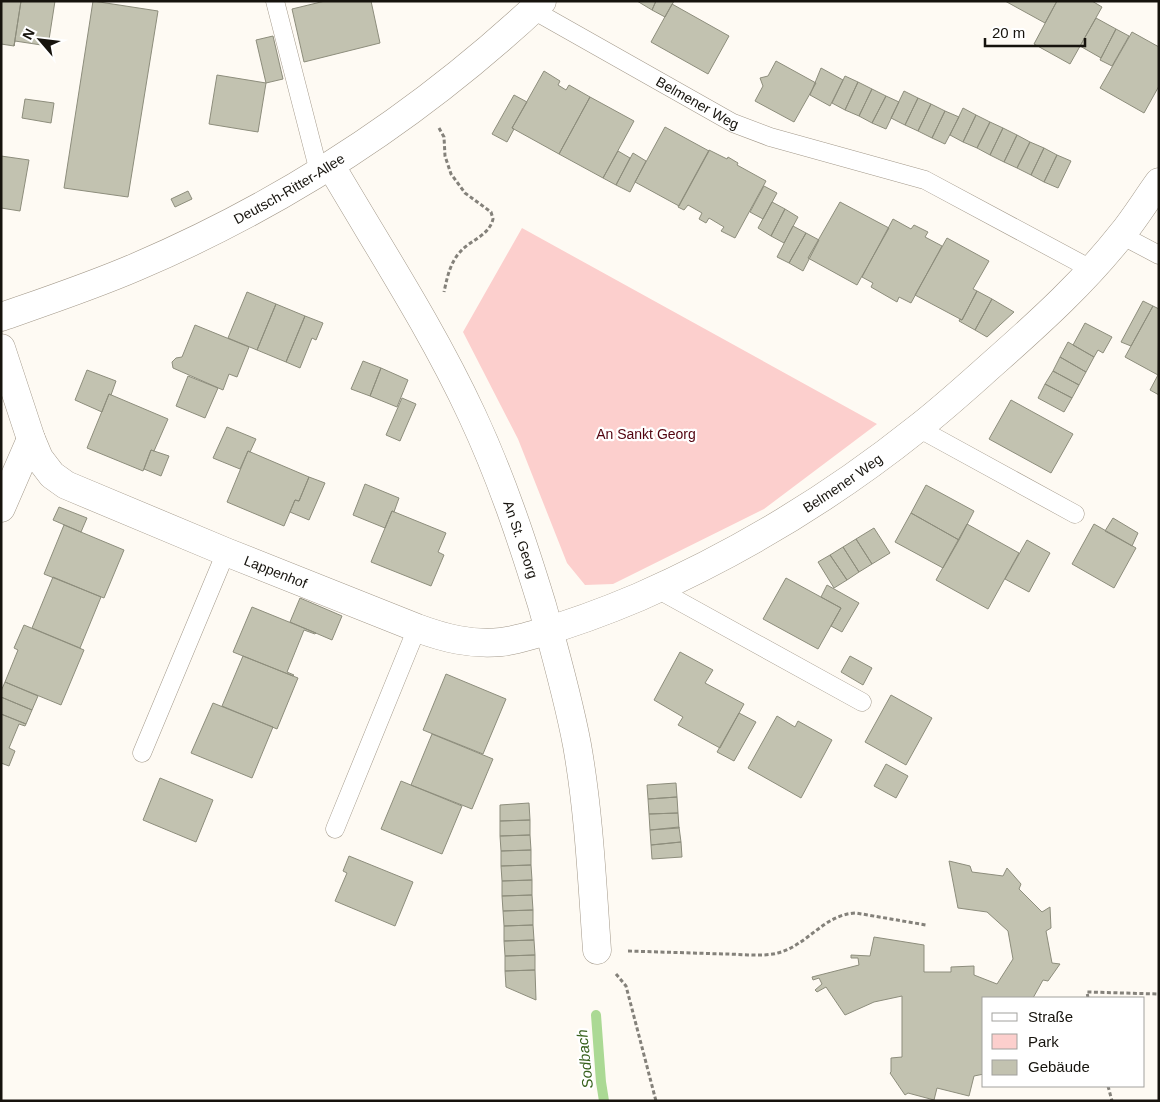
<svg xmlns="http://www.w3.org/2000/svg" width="1160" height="1102" font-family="Helvetica,sans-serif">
<rect width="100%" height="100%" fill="#fefaf3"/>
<path fill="#fccfcd" d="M 522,228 L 877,424 L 764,509 L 613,584 L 585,585 L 567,563 L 518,439 L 463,332 Z"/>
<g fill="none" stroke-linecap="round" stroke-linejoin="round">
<path stroke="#abd994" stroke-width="10" d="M 596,1015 L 601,1082 L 604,1101"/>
</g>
<path fill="#c2c2b0" stroke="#8d8d7c" d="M 1,1 L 21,1 L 14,46 L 1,44 Z
M 21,1 L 55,1 L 48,46 L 15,41 L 14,46 Z
M 93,1 L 158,11 L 128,197 L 64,188 Z
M 325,1 L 371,1 L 380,43 L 304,62 L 292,9 Z
M 637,1 L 656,1 L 652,10 Z
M 656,1 L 674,1 L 665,17 L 652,10 Z
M 1005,1 L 1057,1 L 1045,23 Z
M 1057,1 L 1092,1 L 1102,7 L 1070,64 L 1034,44 Z
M 672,4 L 729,36 L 708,74 L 651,42 Z
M 1096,18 L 1116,29 L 1101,58 L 1080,46 Z
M 1116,29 L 1129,36 L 1112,66 L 1100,60 Z
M 1132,32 L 1159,47 L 1159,86 L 1144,113 L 1100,88 Z
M 273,36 L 283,79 L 266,83 L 256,40 Z
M 776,61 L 816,83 L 794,122 L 755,101 L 763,86 L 760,78 L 768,76 Z
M 821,68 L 843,80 L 830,106 L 810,95 Z
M 544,71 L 560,81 L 558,85 L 566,90 L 569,85 L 590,97 L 559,154 L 512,128 Z
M 217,75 L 266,83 L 258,132 L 209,124 Z
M 845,76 L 858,82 L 845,110 L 832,103 Z
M 858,82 L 872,89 L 859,116 L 845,110 Z
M 872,89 L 886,96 L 872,123 L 859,116 Z
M 904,91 L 918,98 L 905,125 L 891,118 Z
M 514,95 L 527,102 L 512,128 L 514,129 L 507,142 L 492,134 Z
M 886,96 L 899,102 L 886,129 L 872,123 Z
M 590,97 L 634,121 L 603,178 L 559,154 Z
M 918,98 L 931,104 L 918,131 L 905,125 Z
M 25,99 L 54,103 L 51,123 L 22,118 Z
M 931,104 L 945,111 L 932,138 L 918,131 Z
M 963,108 L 976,115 L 963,142 L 950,135 Z
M 945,111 L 959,117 L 945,144 L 932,138 Z
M 976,115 L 990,122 L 977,148 L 963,142 Z
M 990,122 L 1003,128 L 990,155 L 977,148 Z
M 665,127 L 709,151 L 679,206 L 635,182 Z
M 1003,128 L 1017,135 L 1004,162 L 990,155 Z
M 1017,135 L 1030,142 L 1017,168 L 1004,162 Z
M 1030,142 L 1044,148 L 1031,175 L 1017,168 Z
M 1044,148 L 1057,155 L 1044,182 L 1031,175 Z
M 709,150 L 727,159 L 728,157 L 738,163 L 737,165 L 766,181 L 735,238 L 721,231 L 724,227 L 709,218 L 706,223 L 699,219 L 702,213 L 688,205 L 684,210 L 678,207 Z
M 618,151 L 630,158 L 616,185 L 603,178 Z
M 633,153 L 646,161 L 630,192 L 616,185 Z
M 1057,155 L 1071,161 L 1058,188 L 1044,182 Z
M 1,156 L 29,160 L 20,211 L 1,208 Z
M 764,186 L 777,193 L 763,219 L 750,212 Z
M 188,191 L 192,199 L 175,207 L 171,199 Z
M 772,202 L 785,209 L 771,236 L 758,228 Z
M 840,202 L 889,228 L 857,285 L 808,258 Z
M 785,209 L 798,217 L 784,243 L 771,236 Z
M 893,219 L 911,229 L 914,225 L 928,232 L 925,237 L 942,246 L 911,303 L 899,297 L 897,302 L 871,287 L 873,283 L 862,277 Z
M 793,226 L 806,233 L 789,263 L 777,257 Z
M 806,233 L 819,240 L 803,271 L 789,263 Z
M 947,238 L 989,261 L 973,289 L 977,291 L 962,320 L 915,295 Z
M 977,291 L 992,299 L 975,330 L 959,321 L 960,319 L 962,320 Z
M 247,292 L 276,304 L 257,350 L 228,338 Z
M 992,299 L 1014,312 L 987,337 L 975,330 Z
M 1143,301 L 1153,306 L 1131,346 L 1121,342 Z
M 276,304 L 305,316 L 286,362 L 257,350 Z
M 1153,306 L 1159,309 L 1158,375 L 1125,357 Z
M 305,316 L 323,323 L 316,340 L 312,338 L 300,368 L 286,362 Z
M 1085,323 L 1112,337 L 1103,353 L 1098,350 L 1094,357 L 1073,345 Z
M 195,325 L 249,347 L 237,377 L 229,374 L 223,390 L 173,368 L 172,362 L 176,358 L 182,357 Z
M 1068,342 L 1094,357 L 1086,372 L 1060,357 Z
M 1060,357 L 1086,372 L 1079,385 L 1053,371 Z
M 363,361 L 381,368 L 370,396 L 351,389 Z
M 381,368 L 408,380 L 397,407 L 370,396 Z
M 87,370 L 116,381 L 111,395 L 109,394 L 102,412 L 75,400 Z
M 1053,371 L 1079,385 L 1072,398 L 1045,384 Z
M 1159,373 L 1159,395 L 1150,390 Z
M 188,376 L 218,388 L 205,418 L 176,406 Z
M 1045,384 L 1072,398 L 1064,412 L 1038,398 Z
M 109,394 L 168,419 L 154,451 L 151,450 L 143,471 L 87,448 Z
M 402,398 L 416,404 L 400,441 L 386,435 Z
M 1011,400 L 1073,434 L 1051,473 L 989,439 Z
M 227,427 L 256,439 L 250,452 L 248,451 L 240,469 L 213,458 Z
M 151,450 L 169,456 L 161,476 L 144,469 Z
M 248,451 L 309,477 L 299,501 L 295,500 L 284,526 L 227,502 Z
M 309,477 L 325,483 L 309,520 L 290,512 L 295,500 L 299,501 Z
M 365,484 L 399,498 L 394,512 L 392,511 L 385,528 L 353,515 Z
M 926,485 L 974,511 L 959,540 L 911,513 Z
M 59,507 L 87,518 L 81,532 L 53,520 Z
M 392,511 L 446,533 L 438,552 L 444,555 L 431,586 L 371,562 Z
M 911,513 L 959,540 L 943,568 L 895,542 Z
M 1113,518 L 1138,533 L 1132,546 L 1105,531 Z
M 967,524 L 1019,553 L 988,609 L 936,580 Z
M 1094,524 L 1136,548 L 1114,588 L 1072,564 Z
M 64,525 L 124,550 L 104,598 L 44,574 Z
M 874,528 L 890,553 L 872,564 L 856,539 Z
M 856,539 L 872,564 L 859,572 L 843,547 Z
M 1027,540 L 1050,553 L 1029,592 L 1005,579 Z
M 843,547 L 859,572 L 847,580 L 830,555 Z
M 830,555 L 847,580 L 834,588 L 818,562 Z
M 53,577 L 101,597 L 80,648 L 32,628 Z
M 786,578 L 841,608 L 818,649 L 763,619 Z
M 827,585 L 859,603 L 842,632 L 831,626 L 841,608 L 821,597 Z
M 300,598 L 342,616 L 332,640 L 290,622 Z
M 252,607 L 316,633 L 315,634 L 304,630 L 287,672 L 294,675 L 293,676 L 233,652 Z
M 24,625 L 84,650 L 61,705 L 5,682 L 18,650 L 14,648 Z
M 680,652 L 713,670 L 705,683 L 744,704 L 720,748 L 678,725 L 683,717 L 654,700 Z
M 243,656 L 298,678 L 277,729 L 222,706 Z
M 850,656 L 872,668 L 863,685 L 841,672 Z
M 446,674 L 506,699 L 483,754 L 423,730 Z
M 5,682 L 38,696 L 32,710 L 1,697 L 1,691 Z
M 891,695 L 932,718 L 906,765 L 865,742 Z
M 1,697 L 32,710 L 26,724 L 1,714 Z
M 213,703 L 273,727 L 252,778 L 191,753 Z
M 739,713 L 756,722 L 734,761 L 717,752 Z
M 1,714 L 26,724 L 25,726 L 19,724 L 9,748 L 15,751 L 9,766 L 1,763 Z
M 777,716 L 795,727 L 798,721 L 832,740 L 801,798 L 748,768 Z
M 432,734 L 493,759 L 472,809 L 411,785 Z
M 886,764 L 908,776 L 896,798 L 874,786 Z
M 160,778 L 213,800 L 196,842 L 143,820 Z
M 401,781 L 462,806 L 442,854 L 381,829 Z
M 676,783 L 677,797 L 648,799 L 647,785 Z
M 677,797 L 678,813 L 649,814 L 648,799 Z
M 529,803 L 530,820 L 500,821 L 500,805 Z
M 678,813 L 679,828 L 650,830 L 649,814 Z
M 530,820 L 530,835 L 500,836 L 500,821 Z
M 679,827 L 681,842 L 651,845 L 650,830 Z
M 530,835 L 531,850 L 501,851 L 500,836 Z
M 681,842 L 682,857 L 652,859 L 651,845 Z
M 531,850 L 531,865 L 501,866 L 501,851 Z
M 349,856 L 413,882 L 395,926 L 335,901 L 347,873 L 343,871 Z
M 949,861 L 970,866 L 972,872 L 1003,876 L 1007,868 L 1021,884 L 1019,889 L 1042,912 L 1050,907 L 1051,928 L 1046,931 L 1052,963 L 1060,964 L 1048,981 L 1043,980 L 1033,998 L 984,998 L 984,1074 L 974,1076 L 969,1096 L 937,1088 L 934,1100 L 908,1093 L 905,1095 L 890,1073 L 891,1072 L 891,1058 L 902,1057 L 902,996 L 874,1002 L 845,1015 L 826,987 L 817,992 L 815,990 L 822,984 L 819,978 L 813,980 L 812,977 L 859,965 L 858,958 L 851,958 L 851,955 L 870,956 L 874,937 L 924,945 L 924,972 L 951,972 L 951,967 L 974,966 L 974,975 L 997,984 L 1013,959 L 1008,931 L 987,912 L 958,908 Z
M 531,865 L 532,880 L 502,881 L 501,866 Z
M 532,880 L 532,895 L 502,896 L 502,881 Z
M 532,895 L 533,910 L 503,911 L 502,896 Z
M 533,910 L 533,925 L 504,926 L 503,911 Z
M 533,925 L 534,940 L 504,941 L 504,926 Z
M 534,940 L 535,955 L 505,956 L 504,941 Z
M 535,955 L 535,970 L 505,971 L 505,956 Z
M 535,970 L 536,1000 L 506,987 L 505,971 Z"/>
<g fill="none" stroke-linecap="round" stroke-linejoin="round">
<defs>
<g id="lane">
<path d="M 275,1 L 319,172"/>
<path id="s1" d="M 533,10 L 733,123 L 770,137 L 925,180 L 1091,269"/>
<path d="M 1121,235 L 1159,255"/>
<path d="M 918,428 L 1075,514"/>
<path d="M 657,589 L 862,702"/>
<path d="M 142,753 L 226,552"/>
<path d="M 335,829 L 417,628"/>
</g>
<g id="street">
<path id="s2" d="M 331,166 C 379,248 432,329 472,415 C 501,477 522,540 542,605 C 555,652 568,697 577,745 C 589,813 592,881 597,950"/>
<path id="s3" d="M 1,348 L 31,439 L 39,458 L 52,475 L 66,485 L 226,552 L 417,628 C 444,638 471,645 501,642 C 513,641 525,637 536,634 C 571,624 606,611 639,597 C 739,553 833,496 918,428 C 945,407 971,383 997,360 C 1041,321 1086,280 1122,234 C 1135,218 1146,200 1159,182"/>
<path d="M 1,508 L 31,439"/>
</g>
<g id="secondary">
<path id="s4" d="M 1,317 C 47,301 92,286 136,267 C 286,203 423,113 542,1"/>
</g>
</defs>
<use href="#lane" stroke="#a3998a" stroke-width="19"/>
<use href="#street" stroke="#a3998a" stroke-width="29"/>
<use href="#secondary" stroke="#a3998a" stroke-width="29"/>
<path stroke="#84817a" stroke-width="3" stroke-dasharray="4 2.5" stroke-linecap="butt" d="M 439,128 L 444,137 L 445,156 L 451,174 L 465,193 L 491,212 L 493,219 C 489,236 470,240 460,252 C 450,263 447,278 444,292
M 628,951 C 660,952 692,953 724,954 C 741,954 762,957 778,953 C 808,945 824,914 856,913 L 926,925
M 616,974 L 626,986 L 656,1101
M 1088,998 L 1087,992 L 1159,994
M 1108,1086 L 1112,1101"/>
<use href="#lane" stroke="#fff" stroke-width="18"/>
<use href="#street" stroke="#fff" stroke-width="28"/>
<use href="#secondary" stroke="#fff" stroke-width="28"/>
</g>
<g text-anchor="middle" stroke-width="4.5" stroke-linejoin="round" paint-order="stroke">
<g font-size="14" fill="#16130d" stroke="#fff">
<text dy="5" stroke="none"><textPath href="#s1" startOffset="189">Belmener Weg</textPath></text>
<text dy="5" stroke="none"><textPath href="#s4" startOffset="316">Deutsch-Ritter-Allee</textPath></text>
<text dy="5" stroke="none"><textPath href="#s3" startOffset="999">Belmener Weg</textPath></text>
<text dy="5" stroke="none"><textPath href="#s2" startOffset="420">An St. Georg</textPath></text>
<text dy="5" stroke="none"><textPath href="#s3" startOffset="382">Lappenhof</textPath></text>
</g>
<g font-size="14" fill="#52040f" stroke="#fff">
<text x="646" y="439">An Sankt Georg</text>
</g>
<g font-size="15" font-style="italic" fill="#37611d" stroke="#fff">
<text transform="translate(585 1059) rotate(-96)" y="5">Sodbach</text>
</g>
</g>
<rect width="1160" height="1102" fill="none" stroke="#16130d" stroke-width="5"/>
<rect x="982" y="997" width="162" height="90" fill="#ffffff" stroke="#a2a19e"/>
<rect x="992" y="1013" width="25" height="8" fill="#ffffff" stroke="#a2a19e"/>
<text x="1028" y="1022" font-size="15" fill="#16130d">Straße</text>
<rect x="992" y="1034" width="25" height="15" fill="#fccfcd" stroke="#a2a19e"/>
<text x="1028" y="1047" font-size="15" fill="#16130d">Park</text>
<rect x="992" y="1060" width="25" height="15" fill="#c2c2b0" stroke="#a2a19e"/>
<text x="1028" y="1072" font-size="15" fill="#16130d">Gebäude</text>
<g transform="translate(40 40) rotate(298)" stroke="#ffffff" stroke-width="4" paint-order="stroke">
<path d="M0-4L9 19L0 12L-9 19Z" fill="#16130d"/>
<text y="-8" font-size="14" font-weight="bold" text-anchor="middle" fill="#16130d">N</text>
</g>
<path d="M985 38v8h100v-8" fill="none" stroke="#16130d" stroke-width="2.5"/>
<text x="992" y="38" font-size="15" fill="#16130d" stroke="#ffffff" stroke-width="4" paint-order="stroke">20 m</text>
</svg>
